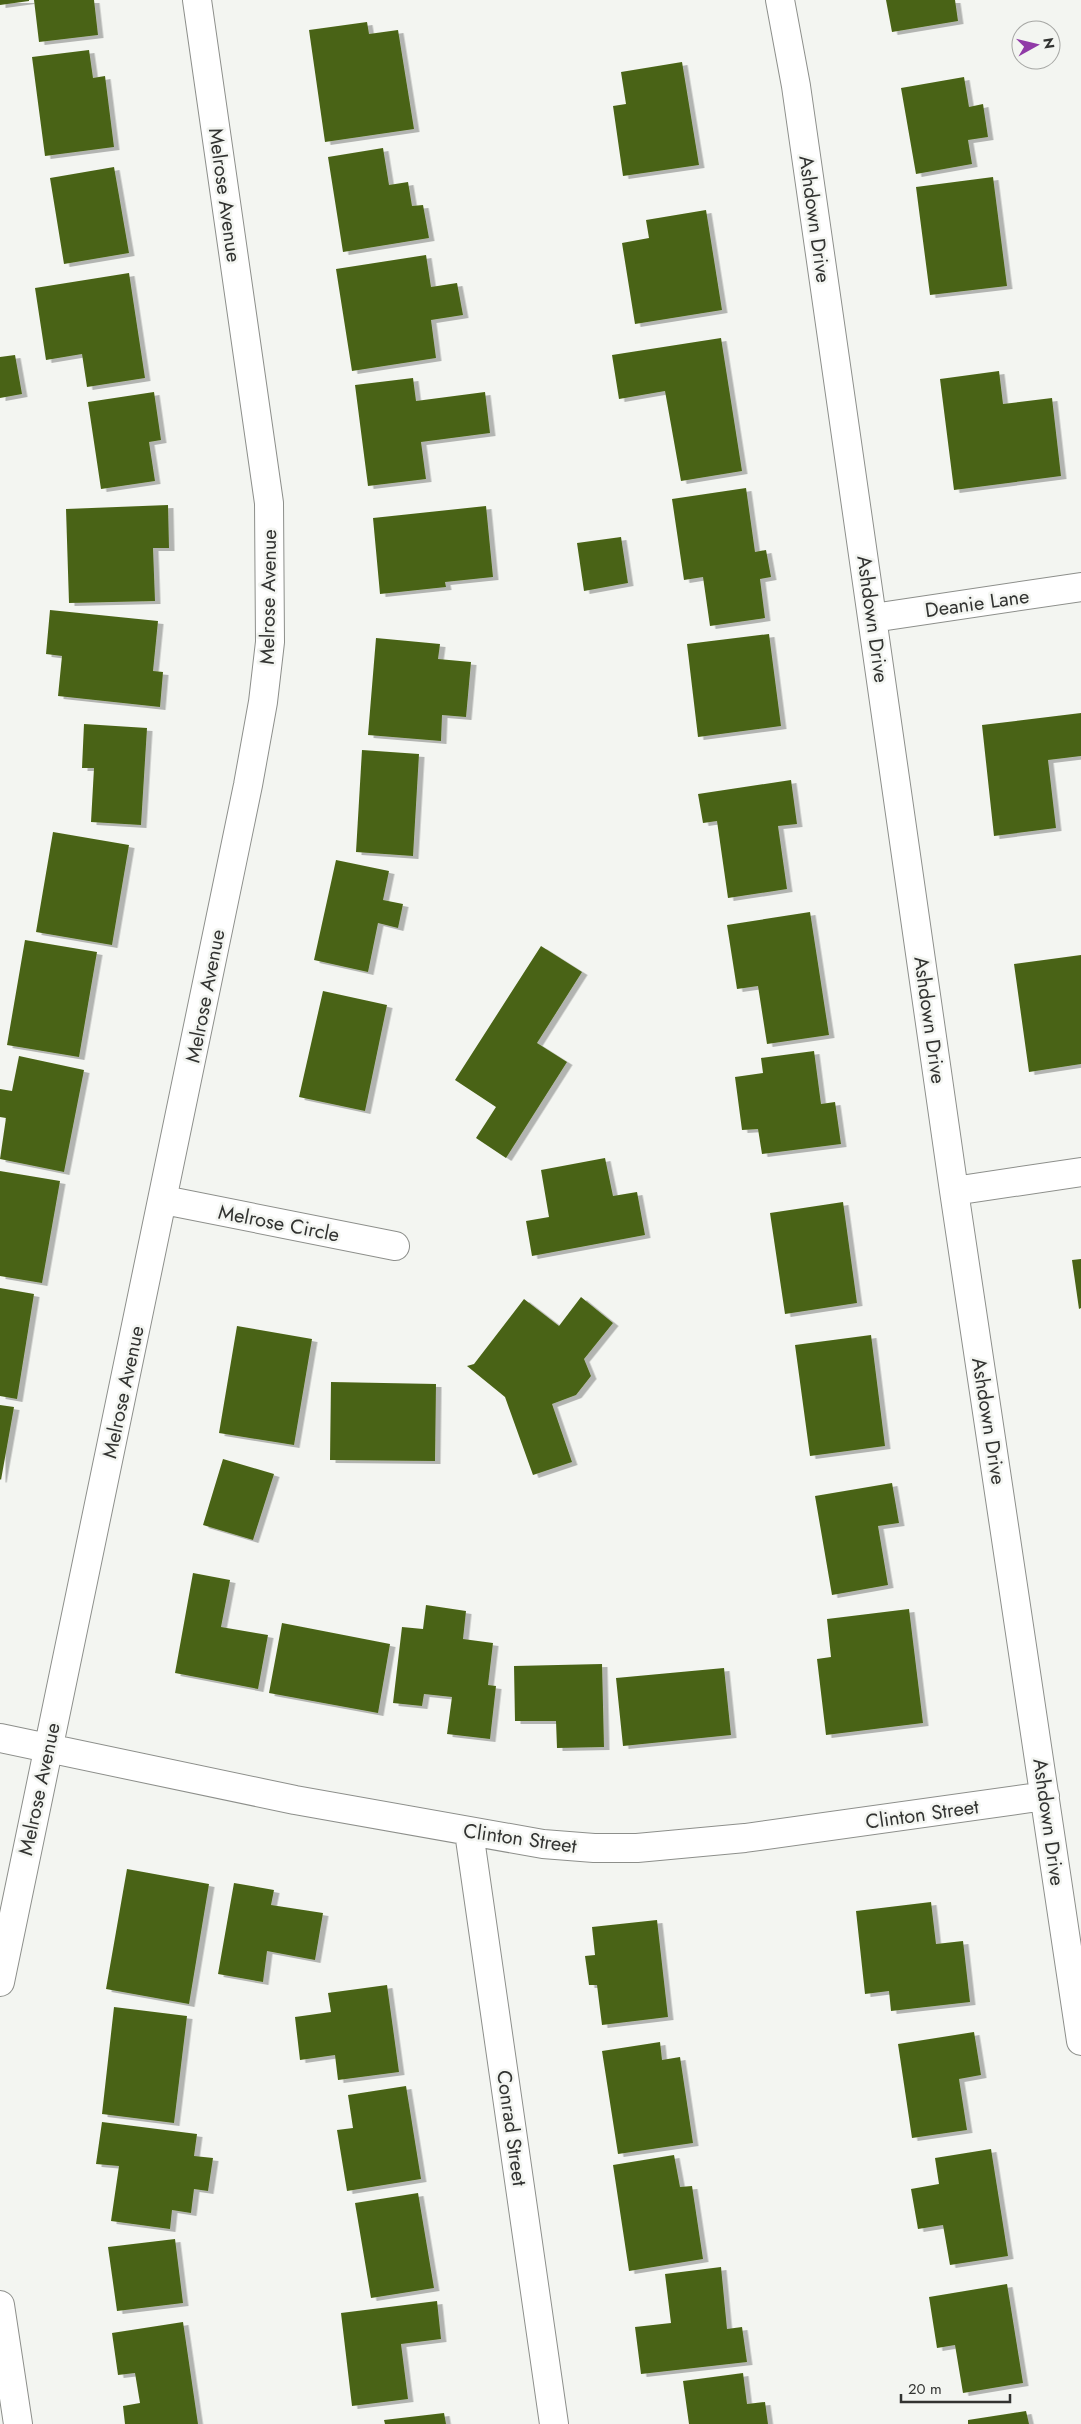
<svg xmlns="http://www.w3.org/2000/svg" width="1081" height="2424" font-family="Jost,sans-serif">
<defs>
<filter id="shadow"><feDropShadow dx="5.5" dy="3" stdDeviation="0" flood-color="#0004"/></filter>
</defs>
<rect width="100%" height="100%" fill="#f3f5f1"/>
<path fill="#4a6415" filter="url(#shadow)" d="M 0,0 L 29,0 L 29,1 L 0,5 Z
M 34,0 L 94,0 L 98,35 L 39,42 Z
M 886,0 L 955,0 L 958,21 L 892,32 Z
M 367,22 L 369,34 L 398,30 L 414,129 L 325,142 L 309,30 Z
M 89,50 L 93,78 L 105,76 L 114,147 L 45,156 L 32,57 Z
M 682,62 L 699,165 L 623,176 L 613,106 L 626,104 L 621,72 Z
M 964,77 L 969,107 L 983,104 L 988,137 L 968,140 L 972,164 L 916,174 L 901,88 Z
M 383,148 L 389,185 L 408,182 L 412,206 L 423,205 L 429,238 L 343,252 L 328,157 Z
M 114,167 L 129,253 L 64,264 L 50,178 Z
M 993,177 L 1007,286 L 930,295 L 916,187 Z
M 706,210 L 722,310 L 635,324 L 622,243 L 649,238 L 646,220 Z
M 426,255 L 431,287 L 457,283 L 463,315 L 431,320 L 436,358 L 352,371 L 336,269 Z
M 129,273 L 145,378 L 87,387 L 82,354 L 46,360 L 35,288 Z
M 721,338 L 742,471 L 681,481 L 665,391 L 619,399 L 612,355 Z
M 15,355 L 22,394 L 0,398 L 0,357 Z
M 999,371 L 1003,404 L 1052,398 L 1061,476 L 954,490 L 940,379 Z
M 413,378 L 416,401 L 485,392 L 490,433 L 421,442 L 426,479 L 368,486 L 355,385 Z
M 154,392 L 161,440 L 149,442 L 155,481 L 101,489 L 88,402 Z
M 746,488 L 755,552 L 766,550 L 771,577 L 760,579 L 765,618 L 710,626 L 703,577 L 684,580 L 672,499 Z
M 168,505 L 169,548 L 153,548 L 155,601 L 69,603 L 66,509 Z
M 486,506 L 493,577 L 445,582 L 446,587 L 380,594 L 373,518 Z
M 621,537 L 628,583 L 584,591 L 577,543 Z
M 50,610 L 158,621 L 153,671 L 163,672 L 160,707 L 58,696 L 62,656 L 46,654 Z
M 769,634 L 781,726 L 698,737 L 687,644 Z
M 376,638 L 440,644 L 438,659 L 471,662 L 466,717 L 442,715 L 441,741 L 368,735 Z
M 1081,713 L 1081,756 L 1048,760 L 1056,828 L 994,836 L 982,725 Z
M 84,724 L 147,728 L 141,825 L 91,822 L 94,768 L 82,768 Z
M 362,750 L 419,754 L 413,856 L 356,852 Z
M 791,780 L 797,824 L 778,826 L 787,889 L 728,898 L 717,821 L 703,823 L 698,794 Z
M 53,832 L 129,845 L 112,945 L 36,932 Z
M 336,860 L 389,871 L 383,900 L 403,904 L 398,928 L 378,923 L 368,972 L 314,960 Z
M 810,912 L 829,1035 L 767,1044 L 758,986 L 737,989 L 727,925 Z
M 25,940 L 97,952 L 79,1057 L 7,1045 Z
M 541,946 L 582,972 L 537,1043 L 567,1062 L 506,1158 L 476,1138 L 496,1107 L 455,1080 Z
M 1081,955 L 1081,1064 L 1029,1072 L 1014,964 Z
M 323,991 L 387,1005 L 365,1111 L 299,1097 Z
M 814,1051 L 821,1104 L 835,1102 L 841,1144 L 762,1154 L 758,1129 L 742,1130 L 735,1077 L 763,1073 L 761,1058 Z
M 19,1056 L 84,1070 L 64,1172 L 0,1159 L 6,1118 L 0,1117 L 0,1089 L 12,1091 Z
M 605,1158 L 613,1196 L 637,1192 L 645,1235 L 532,1256 L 526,1221 L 549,1217 L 541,1170 Z
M 0,1171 L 60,1181 L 42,1283 L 0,1276 Z
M 843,1202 L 857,1303 L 785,1314 L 770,1213 Z
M 1081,1259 L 1081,1308 L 1079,1309 L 1072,1260 Z
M 0,1288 L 34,1294 L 17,1399 L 0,1396 Z
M 581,1297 L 613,1323 L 584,1359 L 591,1376 L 576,1395 L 552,1404 L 572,1462 L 533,1475 L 505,1397 L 467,1366 L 474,1364 L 524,1299 L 559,1326 Z
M 237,1326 L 312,1339 L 294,1445 L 219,1433 Z
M 871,1335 L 885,1446 L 810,1456 L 795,1345 Z
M 331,1382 L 436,1384 L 435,1461 L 330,1460 Z
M 0,1405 L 14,1407 L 1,1480 L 0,1479 Z
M 223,1459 L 274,1474 L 253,1540 L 203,1525 Z
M 892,1483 L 899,1523 L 878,1526 L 888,1585 L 832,1595 L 815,1496 Z
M 193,1573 L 230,1580 L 221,1627 L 268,1635 L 258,1689 L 175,1673 Z
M 426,1605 L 466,1611 L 463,1639 L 493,1643 L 488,1685 L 496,1686 L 490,1739 L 447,1734 L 452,1697 L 424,1694 L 422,1706 L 393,1703 L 402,1627 L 423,1629 Z
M 909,1609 L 923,1723 L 826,1735 L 817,1659 L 831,1657 L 827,1619 Z
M 282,1623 L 390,1644 L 378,1713 L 269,1693 Z
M 602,1664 L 604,1747 L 557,1748 L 556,1721 L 515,1721 L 514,1666 Z
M 724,1668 L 731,1735 L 623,1746 L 616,1678 Z
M 127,1869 L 209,1884 L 189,2004 L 106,1989 Z
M 234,1883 L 274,1890 L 271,1905 L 323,1913 L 315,1960 L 267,1951 L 263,1982 L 218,1974 Z
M 931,1902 L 936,1944 L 963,1941 L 970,2002 L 891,2011 L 889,1991 L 865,1994 L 856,1911 Z
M 657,1920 L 668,2017 L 602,2025 L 597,1985 L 589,1985 L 585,1956 L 595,1955 L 592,1927 Z
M 387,1985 L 399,2072 L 338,2080 L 335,2055 L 300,2060 L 295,2017 L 331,2012 L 328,1993 Z
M 114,2007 L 187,2016 L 174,2123 L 102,2114 Z
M 974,2032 L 981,2075 L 959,2079 L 967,2130 L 912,2138 L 898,2044 Z
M 660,2042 L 662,2060 L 680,2057 L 693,2143 L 618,2154 L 602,2051 Z
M 406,2086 L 421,2179 L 347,2191 L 337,2130 L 353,2128 L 348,2095 Z
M 102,2122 L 197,2134 L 194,2156 L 213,2158 L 208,2191 L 194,2189 L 191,2213 L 172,2210 L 170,2229 L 111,2221 L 119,2166 L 96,2164 Z
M 991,2149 L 1008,2256 L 950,2265 L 943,2225 L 918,2229 L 911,2189 L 939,2184 L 935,2158 Z
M 674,2155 L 680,2187 L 692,2186 L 703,2259 L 629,2271 L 613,2165 Z
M 418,2193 L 434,2288 L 371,2298 L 355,2203 Z
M 175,2239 L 183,2303 L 117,2311 L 108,2247 Z
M 721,2267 L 727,2329 L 742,2327 L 747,2362 L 641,2374 L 635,2327 L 671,2323 L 665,2274 Z
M 1007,2284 L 1023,2383 L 963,2393 L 955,2345 L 937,2348 L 929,2297 Z
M 437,2301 L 441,2339 L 401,2344 L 408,2399 L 352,2406 L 341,2313 Z
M 183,2322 L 198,2424 L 125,2424 L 123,2406 L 140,2403 L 135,2373 L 118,2375 L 112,2333 Z
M 743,2373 L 747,2404 L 765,2402 L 768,2424 L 689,2424 L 683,2381 Z
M 1026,2411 L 1029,2424 L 968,2424 L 968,2420 Z
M 444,2413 L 446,2424 L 385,2424 L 384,2420 Z"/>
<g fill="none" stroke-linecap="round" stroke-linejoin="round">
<defs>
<path id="street" d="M 780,0 L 796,86 L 954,1191 L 1081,2041
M 873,618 L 1081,587
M 954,1191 L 1081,1172
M 164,1200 L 395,1246
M 0,1738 L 295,1800 L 543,1844 L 594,1848 L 637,1848 L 745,1838 L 1045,1796
M 469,1832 L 554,2424
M 0,1982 L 248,785 L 263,702 L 270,642 L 269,503 L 197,0
M 0,2305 L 18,2424"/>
</defs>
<use href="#street" stroke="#8d8f8b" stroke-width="30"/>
<use href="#street" stroke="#fff" stroke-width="28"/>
</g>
<g text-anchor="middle" stroke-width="5" stroke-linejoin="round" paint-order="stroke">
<g font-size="20" fill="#323331" stroke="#f3f5f1">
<text transform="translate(225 195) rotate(82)" y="7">Melrose Avenue</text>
<text transform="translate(815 219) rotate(82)" y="7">Ashdown Drive</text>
<text transform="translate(268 597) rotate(-89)" y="7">Melrose Avenue</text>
<text transform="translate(977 603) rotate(-8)" y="7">Deanie Lane</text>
<text transform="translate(873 619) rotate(82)" y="7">Ashdown Drive</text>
<text transform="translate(205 996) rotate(-79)" y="7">Melrose Avenue</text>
<text transform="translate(930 1020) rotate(82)" y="7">Ashdown Drive</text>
<text transform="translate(279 1223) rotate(11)" y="7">Melrose Circle</text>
<text transform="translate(123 1392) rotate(-78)" y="7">Melrose Avenue</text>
<text transform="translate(989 1421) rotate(81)" y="7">Ashdown Drive</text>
<text transform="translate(39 1789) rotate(-78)" y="7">Melrose Avenue</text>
<text transform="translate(922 1814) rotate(-8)" y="7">Clinton Street</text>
<text transform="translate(1049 1822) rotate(82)" y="7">Ashdown Drive</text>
<text transform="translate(520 1838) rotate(8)" y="7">Clinton Street</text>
<text transform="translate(512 2128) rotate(82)" y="7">Conrad Street</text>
</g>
</g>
<g transform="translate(1036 45) rotate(82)"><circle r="24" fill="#f3f5f1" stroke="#a6a7a4"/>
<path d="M0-4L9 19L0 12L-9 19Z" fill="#903aa7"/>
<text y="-8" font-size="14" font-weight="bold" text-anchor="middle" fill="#323331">N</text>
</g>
<path d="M901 2394v8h109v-8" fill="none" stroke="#323331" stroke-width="2.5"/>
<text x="908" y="2394" font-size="15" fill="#323331" stroke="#f3f5f1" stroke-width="4" paint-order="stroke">20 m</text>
</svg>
